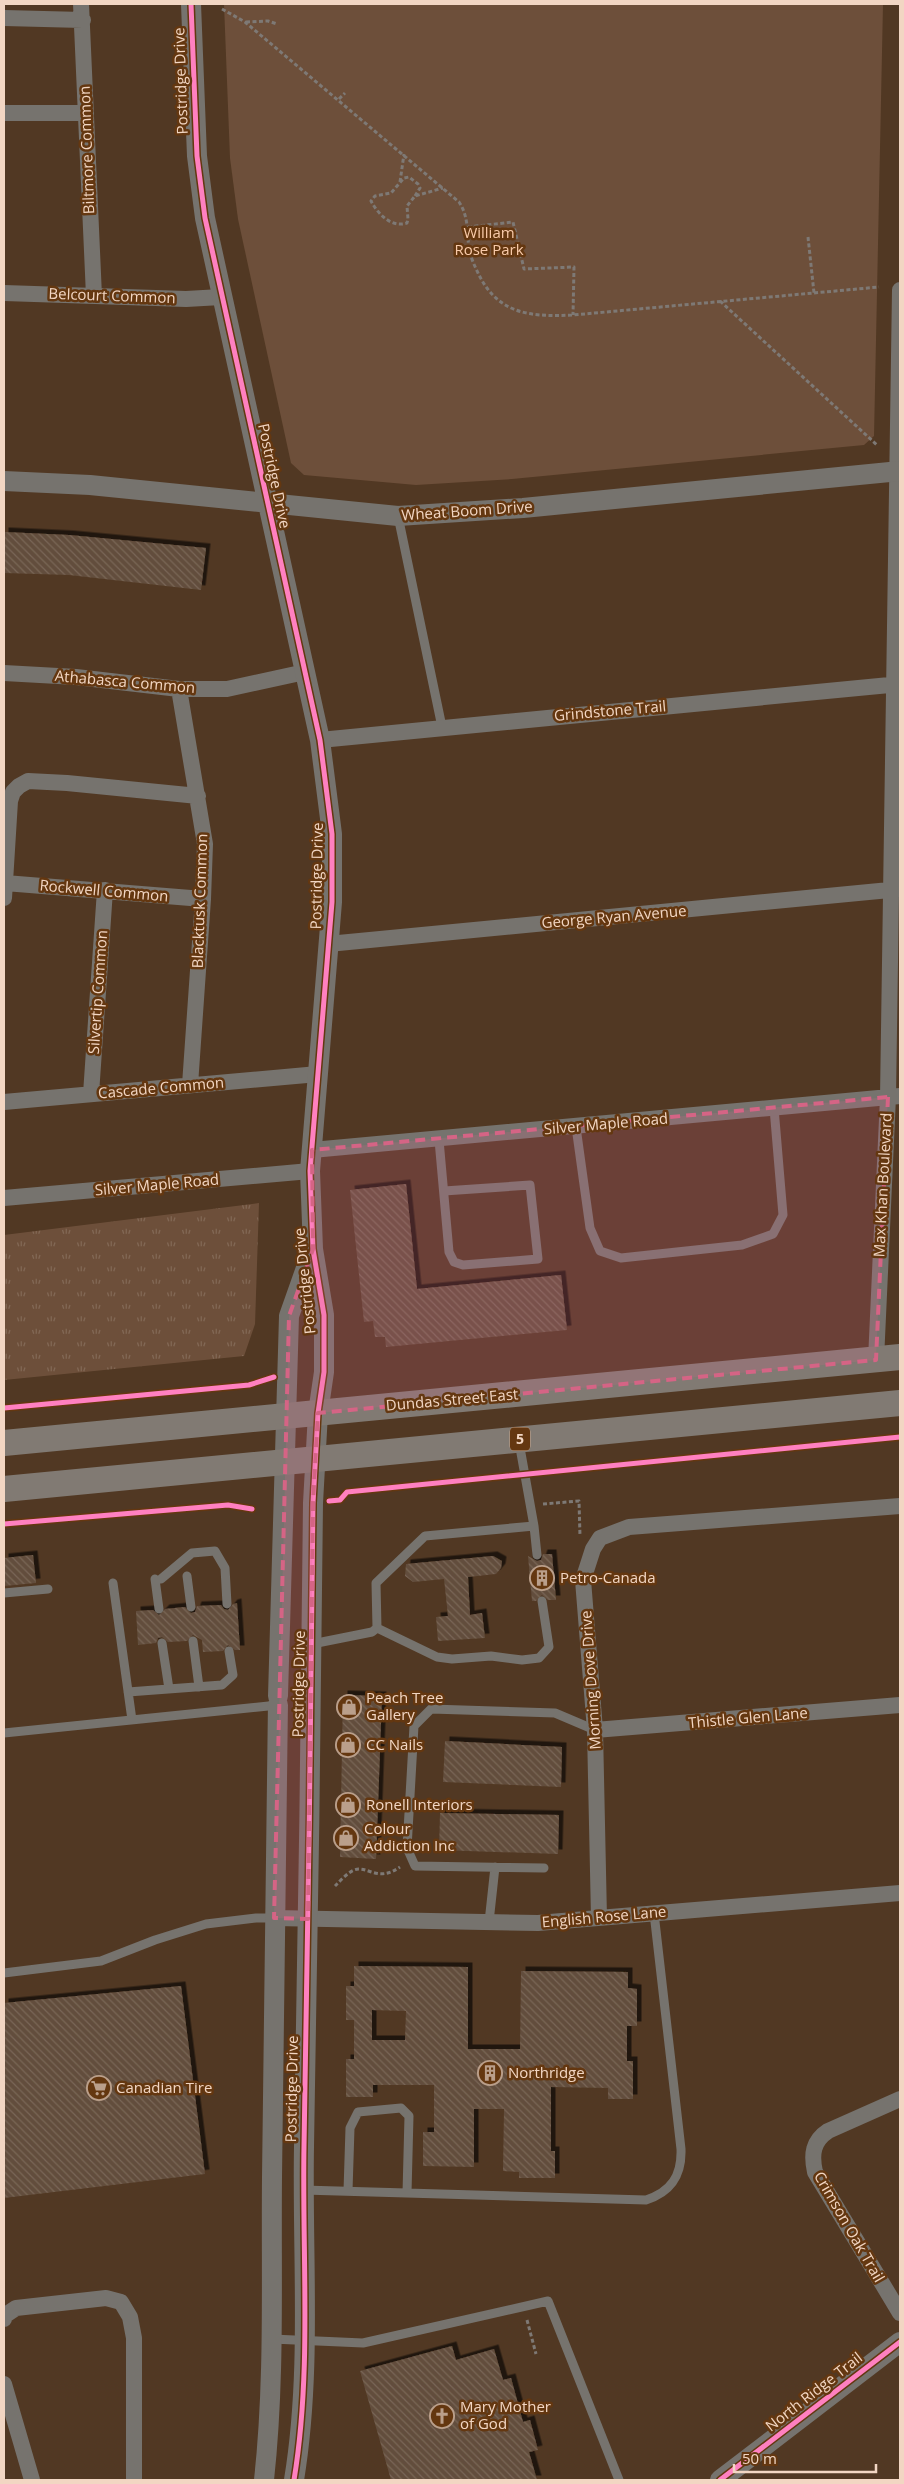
<svg xmlns="http://www.w3.org/2000/svg" width="904" height="2484" font-family="'Open Sans',sans-serif">
<defs>
<pattern id="grass-tufts" width="24" height="20" patternUnits="userSpaceOnUse" patternTransform="scale(1.25)"><rect width="24" height="20" fill="#6d4f3a"/><path d="M3 7l-1-3M5 7V3M7 7l1-3M15 17l-1-3M17 17v-4M19 17l1-3" fill="none" stroke="#826855"/></pattern>
<pattern id="building-back-hatch" width="6" height="6" patternUnits="userSpaceOnUse" patternTransform="scale(1.25)"><rect width="6" height="6" fill="#624d3c"/><path d="M-1 5l2 2M0 0l6 6M5-1l2 2" fill="none" stroke="#796657"/></pattern>
<filter id="shadow"><feDropShadow dx="4.5" dy="-4.5" stdDeviation="0" flood-color="#0009"/></filter>
</defs>
<rect width="100%" height="100%" fill="#513823"/>
<path fill="url(#grass-tufts)" d="M 259,1203 L 255,1324 L 244,1356 L 4,1380 L 4,1235 Z"/>
<path fill="#6d4f3a" d="M 224,4 L 883,4 L 874,436 L 864,445 L 512,479 L 416,485 L 304,475 L 291,463 L 238,219 L 230,158 Z"/>
<path fill="url(#building-back-hatch)" fill-rule="evenodd" filter="url(#shadow)" d="M 4,532 L 69,535 L 206,548 L 201,590 L 69,575 L 4,573 Z
M 406,1184 L 417,1289 L 561,1275 L 567,1330 L 386,1347 L 385,1337 L 375,1337 L 373,1321 L 364,1322 L 350,1190 Z
M 543,1554 L 552,1554 L 556,1600 L 548,1600 L 542,1595 L 536,1601 L 532,1601 L 528,1556 L 537,1561 L 541,1560 Z
M 33,1555 L 36,1583 L 4,1586 L 4,1558 Z
M 493,1556 L 502,1561 L 501,1568 L 496,1574 L 468,1577 L 470,1615 L 482,1613 L 485,1638 L 438,1641 L 436,1617 L 448,1616 L 444,1579 L 413,1582 L 405,1576 L 406,1564 Z
M 237,1603 L 240,1650 L 235,1650 L 228,1645 L 223,1651 L 203,1652 L 202,1640 L 193,1635 L 187,1641 L 168,1642 L 162,1637 L 158,1638 L 156,1643 L 138,1645 L 136,1611 L 153,1610 L 159,1615 L 165,1609 L 185,1607 L 191,1613 L 195,1612 L 197,1606 L 221,1605 L 224,1609 L 228,1610 L 233,1604 Z
M 343,1695 L 382,1696 L 376,1859 L 340,1857 Z
M 445,1741 L 562,1747 L 561,1787 L 443,1782 Z
M 440,1813 L 559,1815 L 558,1854 L 439,1850 Z
M 354,1966 L 468,1967 L 468,2049 L 520,2049 L 521,1971 L 628,1972 L 628,1988 L 637,1989 L 637,2026 L 627,2026 L 627,2061 L 633,2061 L 633,2099 L 608,2099 L 608,2088 L 551,2087 L 551,2151 L 555,2151 L 555,2178 L 519,2178 L 519,2172 L 503,2171 L 504,2109 L 474,2109 L 474,2167 L 423,2166 L 423,2132 L 434,2132 L 434,2085 L 373,2085 L 373,2097 L 346,2097 L 346,2059 L 354,2059 L 354,2020 L 346,2020 L 346,1986 L 354,1986 ZM 372,2010 L 406,2011 L 405,2040 L 372,2040 Z
M 181,1986 L 205,2174 L 4,2198 L 4,2003 Z
M 452,2346 L 456,2360 L 494,2349 L 503,2380 L 511,2378 L 523,2422 L 530,2420 L 538,2450 L 529,2452 L 537,2480 L 391,2480 L 360,2371 Z"/>
<g fill="none" stroke-linecap="round" stroke-linejoin="round">
<path stroke="#7e7975" stroke-width="3" stroke-dasharray="4 2.5" stroke-linecap="butt" d="M 222,9 L 245,22 L 459,202 C 469,217 467,233 469,250 C 471,258 475,267 479,275 C 499,315 532,317 573,315 L 879,287
M 246,22 L 268,21 L 277,24
M 339,99 L 345,93
M 400,182 L 404,154
M 415,196 L 420,188 L 418,184 L 409,177 L 404,178 L 391,193 L 375,196 L 371,201 C 378,214 391,228 407,223 L 408,219 L 407,206 L 415,196 L 443,188
M 468,227 L 513,222 L 524,269 L 574,267 L 573,315
M 808,237 L 814,293
M 720,301 L 877,445
M 543,1504 L 579,1501 L 580,1536
M 335,1886 C 340,1881 347,1873 354,1870 C 368,1865 377,1883 400,1867
M 527,2320 L 536,2354"/>
<path stroke="#76736e" stroke-width="9" d="M 398,516 L 442,727
M 576,1127 L 590,1228 L 600,1251 L 621,1258 L 742,1245 L 773,1234 L 783,1215 L 774,1108
M 439,1140 L 449,1252 L 454,1262 L 463,1265 L 538,1259 L 530,1185 L 444,1191
M 534,1526 L 537,1555
M 187,1576 L 191,1607
M 155,1579 L 159,1609
M 161,1579 L 192,1553 L 215,1551 L 225,1568 L 227,1604
M 113,1583 L 132,1720
M 4,1593 L 48,1589
M 377,1628 L 437,1657 L 452,1659 L 491,1656 L 522,1660 L 539,1658 L 549,1647 L 542,1601
M 193,1641 L 199,1687
M 162,1643 L 169,1689
M 312,1644 L 372,1632 L 377,1628 L 376,1583 L 425,1536 L 534,1526 L 519,1442
M 128,1692 L 222,1685 L 233,1675 L 229,1651
M 4,1733 L 278,1705
M 544,1868 L 415,1866 L 407,1848 L 414,1726 L 431,1709 L 555,1713 L 595,1730
M 489,1922 L 495,1867
M 4,1973 L 101,1961 L 155,1940 L 206,1924 L 256,1918 L 274,1918
M 303,2190 L 646,2200 C 671,2192 682,2176 681,2149 L 654,1913
M 348,2191 L 350,2128 L 358,2112 L 401,2108 L 409,2116 L 407,2193
M 272,2339 L 363,2343 L 548,2301 L 619,2480"/>
<path stroke="#76736e" stroke-width="16" d="M 81,4 L 94,296
M 4,18 L 83,20
M 4,113 L 86,113
M 4,293 L 186,299 L 221,297
M 4,673 L 76,677 L 179,689 L 227,689 L 305,672
M 179,689 L 205,844 L 203,899 L 190,1085
M 320,740 L 900,684
M 5,883 L 203,899
M 4,898 L 10,801 L 13,792 L 19,786 L 28,781 L 67,783 L 198,796
M 328,944 L 900,889
M 91,1094 L 105,890
M 4,1102 L 318,1074
M 312,1150 L 900,1096
M 4,1198 L 310,1171
M 876,1360 L 888,1097 L 900,290
M 595,1730 L 900,1705
M 274,1918 L 538,1923 L 900,1893
M 599,1918 L 595,1730 L 583,1580 L 593,1549 L 600,1538 L 629,1527 L 900,1506
M 900,2099 L 828,2131 C 813,2141 811,2154 815,2172 L 900,2313
M 4,2319 L 4,2316 L 16,2308 L 106,2298 L 121,2302 L 130,2317 L 134,2338 L 134,2480
M 4,2384 L 32,2480"/>
<path stroke="#76736e" stroke-width="20" d="M 191,4 L 197,156 L 205,218 L 320,740 L 332,834 L 332,902 L 310,1171 L 313,1249 L 324,1315 L 324,1372 L 318,1413 L 313,1503 C 312,1718 307,1932 304,2147 C 302,2257 312,2371 294,2480
M 4,481 L 90,485 L 398,516 L 523,508 L 900,471
M 278,1696 L 289,1316 L 312,1251
M 264,2480 C 275,2380 271,2278 272,2177 C 273,2019 275,1862 278,1705
M 720,2480 L 900,2342"/>
<path stroke="#817a73" stroke-width="26" d="M 4,1443 L 900,1357
M 4,1489 L 900,1403"/>
<defs>
<path id="cycleway" d="M 191,4 L 197,156 L 205,218 L 320,740 L 332,834 L 332,902 L 310,1171 L 313,1249 L 324,1315 L 324,1372 L 318,1413 L 313,1503 C 312,1718 307,1932 304,2147 C 302,2257 312,2371 294,2480
M 4,1408 L 249,1385 L 274,1377
M 329,1501 L 340,1500 L 347,1492 L 900,1437
M 4,1524 L 228,1505 L 252,1509
M 720,2480 L 900,2342"/>
</defs>
<use href="#cycleway" stroke="#643710" stroke-width="8"/>
<use href="#cycleway" stroke="#ff80c0" stroke-width="5"/>
</g>
<path fill="#d56485" fill-opacity="0.2" stroke="#d56485" stroke-width="4" stroke-dasharray="10 6" stroke-linejoin="round" d="M 888,1097 L 876,1360 L 318,1413 L 313,1503 L 308,1919 L 274,1918 L 289,1316 L 313,1249 L 312,1150 Z"/>
<defs>
<symbol id="building-ring" viewBox="-11 -11 22 22"><circle r="9.5" fill="#643710" stroke="#ba9f8b" stroke-width="1.5"/><path d="M-4-6H4V6H1V3H-1V6H-4ZM-2.5-4.3h1.7v1.8h-1.7ZM.8-4.3h1.7v1.8H.8ZM-2.5-1h1.7V.8h-1.7ZM.8-1h1.7V.8H.8Z" fill="#ba9f8b"/></symbol>
<symbol id="shop-ring" viewBox="-11 -11 22 22"><circle r="9.5" fill="#643710" stroke="#ba9f8b" stroke-width="1.5"/><path d="M-5-2.5h2.3a2.7 3.5 0 0 1 5.4 0H5L5.5 6h-11ZM-1.5-2.5h3a1.5 2.3 0 0 0-3 0Z" fill="#ba9f8b"/></symbol>
<symbol id="supermarket-ring" viewBox="-11 -11 22 22"><circle r="9.5" fill="#643710" stroke="#ba9f8b" stroke-width="1.5"/><path d="M-6-5.5h2.5l.6 2H6L4.5 2H-2.5L-4.4-4H-6ZM-1.5 3.2a1.3 1.3 0 1 0 .1 0ZM3 3.2a1.3 1.3 0 1 0 .1 0Z" fill="#ba9f8b"/></symbol>
<symbol id="church-ring" viewBox="-11 -11 22 22"><circle r="9.5" fill="#643710" stroke="#ba9f8b" stroke-width="1.5"/><path d="M-1.2-6h2.4v3.5h3.3v2.4h-3.3V6h-2.4V-.1h-3.3v-2.4h3.3Z" fill="#ba9f8b"/></symbol>
</defs>
<g fill-rule="evenodd">
<use href="#building-ring" x="528" y="1564" width="28" height="28"/>
<use href="#shop-ring" x="335" y="1693" width="28" height="28"/>
<use href="#shop-ring" x="334" y="1731" width="28" height="28"/>
<use href="#shop-ring" x="334" y="1791" width="28" height="28"/>
<use href="#shop-ring" x="332" y="1824" width="28" height="28"/>
<use href="#building-ring" x="476" y="2059" width="28" height="28"/>
<use href="#supermarket-ring" x="85" y="2074" width="28" height="28"/>
<use href="#church-ring" x="428" y="2402" width="28" height="28"/>
</g>
<g text-anchor="middle" stroke-width="5" stroke-linejoin="round" paint-order="stroke">
<rect fill="#643710" stroke="#c7a68d" stroke-width="1" x="510" y="1427.5" width="20" height="23" rx="4"/>
<g font-size="14" font-weight="bold" fill="#f2d6c3">
<text x="520" y="1444">5</text>
</g>
<g font-size="15" fill="#f2d6c3" stroke="#643710">
<text transform="translate(181 81) rotate(-92)" y="5">Postridge Drive</text>
<text transform="translate(87 150) rotate(-92)" y="5">Biltmore Common</text>
<text transform="translate(112 296) rotate(2)" y="5">Belcourt Common</text>
<text transform="translate(274 476) rotate(78)" y="5">Postridge Drive</text>
<text transform="translate(467 511) rotate(-4)" y="5">Wheat Boom Drive</text>
<text transform="translate(125 682) rotate(5)" y="5">Athabasca Common</text>
<text transform="translate(610 711) rotate(-5)" y="5">Grindstone Trail</text>
<text transform="translate(317 876) rotate(-89)" y="5">Postridge Drive</text>
<text transform="translate(104 891) rotate(5)" y="5">Rockwell Common</text>
<text transform="translate(200 901) rotate(-88)" y="5">Blacktusk Common</text>
<text transform="translate(614 917) rotate(-5)" y="5">George Ryan Avenue</text>
<text transform="translate(98 992) rotate(-86)" y="5">Silvertip Common</text>
<text transform="translate(161 1088) rotate(-5)" y="5">Cascade Common</text>
<text transform="translate(606 1124) rotate(-5)" y="5">Silver Maple Road</text>
<text transform="translate(157 1185) rotate(-5)" y="5">Silver Maple Road</text>
<text transform="translate(883 1185) rotate(-87)" y="5">Max Khan Boulevard</text>
<text transform="translate(305 1281) rotate(-96)" y="5">Postridge Drive</text>
<text transform="translate(452 1400) rotate(-5)" y="5">Dundas Street East</text>
<text transform="translate(591 1680) rotate(-94)" y="5">Morning Dove Drive</text>
<text transform="translate(299 1684) rotate(-89)" y="5">Postridge Drive</text>
<text transform="translate(748 1718) rotate(-5)" y="5">Thistle Glen Lane</text>
<text transform="translate(604 1917) rotate(-5)" y="5">English Rose Lane</text>
<text transform="translate(292 2089) rotate(-89)" y="5">Postridge Drive</text>
<text transform="translate(849 2227) rotate(60)" y="5">Crimson Oak Trail</text>
<text transform="translate(814 2392) rotate(-38)" y="5">North Ridge Trail</text>
</g>
<g font-size="15" fill="#f9cbaa" stroke="#643710">
<text x="489" y="238">William<tspan x="489" dy="17">Rose Park</tspan></text>
</g>
<g font-size="15" fill="#f2d6c3" stroke="#643710" text-anchor="start">
<text x="560" y="1583">Petro-Canada</text>
<text x="366" y="1703">Peach Tree<tspan x="366" dy="17">Gallery</tspan></text>
<text x="366" y="1750">CC Nails</text>
<text x="366" y="1810">Ronell Interiors</text>
<text x="364" y="1834">Colour<tspan x="364" dy="17">Addiction Inc</tspan></text>
<text x="508" y="2078">Northridge</text>
<text x="116" y="2093">Canadian Tire</text>
<text x="460" y="2412">Mary Mother<tspan x="460" dy="17">of God</tspan></text>
</g>
</g>
<rect width="904" height="2484" fill="none" stroke="#f2d6c3" stroke-width="10"/>
<path d="M734 2464v8h142v-8" fill="none" stroke="#f2d6c3" stroke-width="2.5"/>
<text x="742" y="2464" font-size="15" fill="#f2d6c3" stroke="#643710" stroke-width="4" paint-order="stroke">50 m</text>
</svg>
